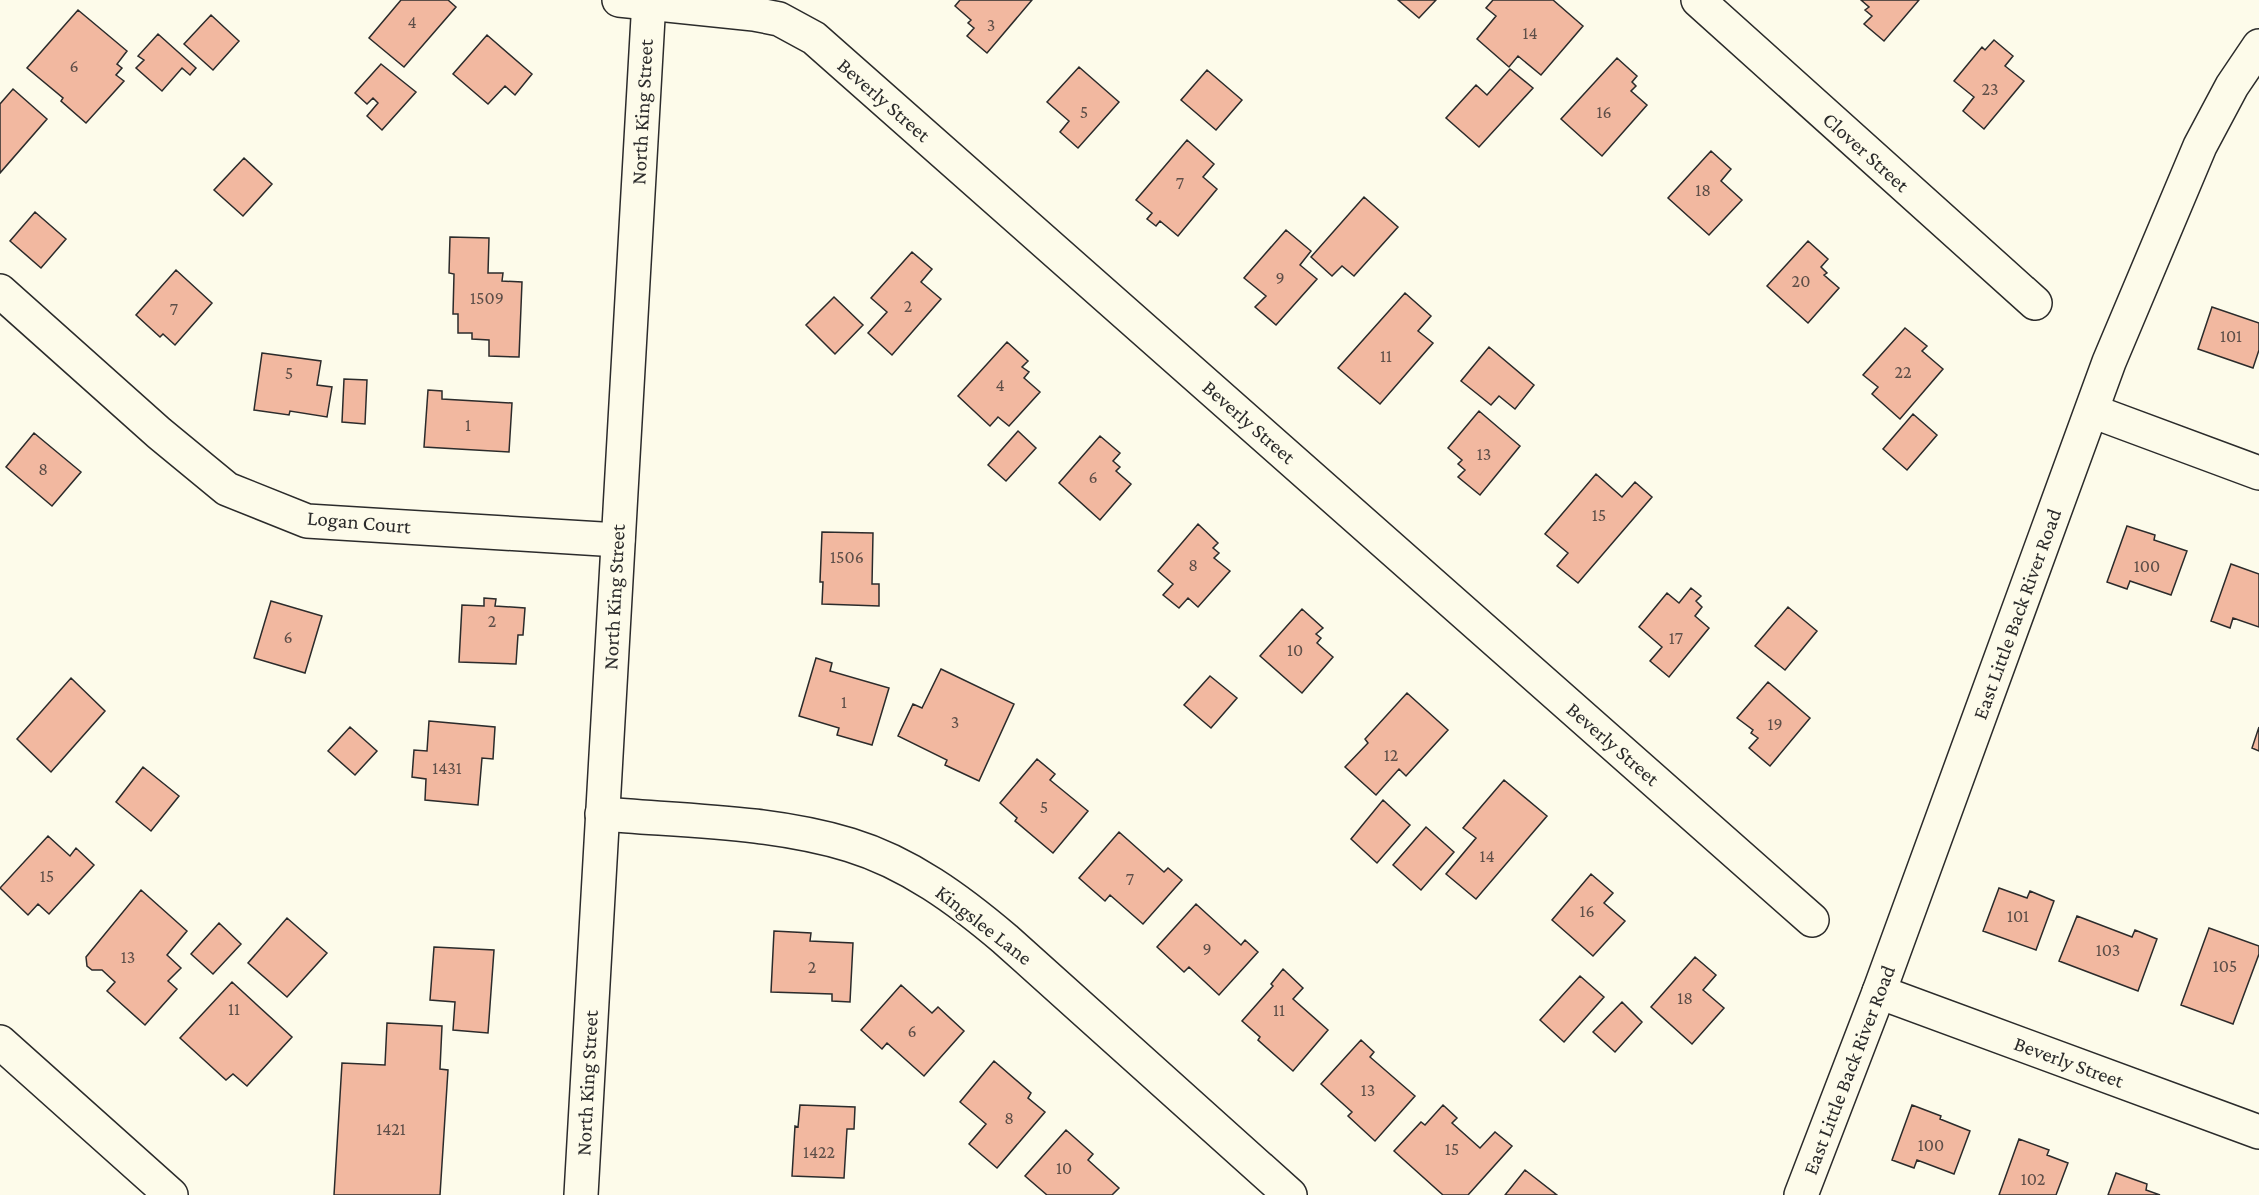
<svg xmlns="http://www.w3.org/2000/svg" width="2259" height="1195" font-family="'Crimson Pro',serif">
<rect width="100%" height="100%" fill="#fdfbea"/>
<path fill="#f2b8a0" stroke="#2b2b2b" stroke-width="1.5" d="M 401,0 L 448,0 L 456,7 L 404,67 L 369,38 Z
M 960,0 L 1032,0 L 987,53 L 967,36 L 974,28 L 968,23 L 971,20 L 955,6 Z
M 1398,0 L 1436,0 L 1419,18 Z
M 1493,0 L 1553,0 L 1583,26 L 1541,75 L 1518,56 L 1509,67 L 1477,39 L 1496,16 L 1486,8 Z
M 1861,0 L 1919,0 L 1884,41 L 1864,24 L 1872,16 L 1865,10 L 1869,7 Z
M 78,10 L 127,51 L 117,64 L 122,68 L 116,75 L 124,81 L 86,123 L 61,101 L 63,98 L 27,68 Z
M 211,15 L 239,41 L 213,70 L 184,44 Z
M 158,34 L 196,68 L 190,75 L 182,68 L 162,91 L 136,68 L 144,60 L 138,56 Z
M 487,35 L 532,74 L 515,95 L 505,86 L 488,104 L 453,74 Z
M 1994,40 L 2013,56 L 2005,66 L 2024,81 L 1984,129 L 1963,111 L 1974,97 L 1954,81 L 1982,47 L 1985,50 Z
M 1617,58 L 1637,76 L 1632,82 L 1636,86 L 1631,91 L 1647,105 L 1602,156 L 1561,119 Z
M 381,64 L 416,92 L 382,130 L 367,116 L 378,103 L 373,98 L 367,104 L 355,93 Z
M 1079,67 L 1119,102 L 1078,148 L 1060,132 L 1069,121 L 1047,102 Z
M 1510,69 L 1533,88 L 1479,147 L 1446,118 L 1476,85 L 1487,95 Z
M 1207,70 L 1242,100 L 1216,130 L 1181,100 Z
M 13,89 L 47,119 L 0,173 L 0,104 Z
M 1187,140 L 1214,164 L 1203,177 L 1217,189 L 1178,236 L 1160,221 L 1156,226 L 1147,219 L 1152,213 L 1136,200 Z
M 1711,151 L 1731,169 L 1721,181 L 1742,200 L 1709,235 L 1668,198 Z
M 244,158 L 272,184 L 243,216 L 214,190 Z
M 1364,197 L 1398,227 L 1354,276 L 1342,266 L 1332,276 L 1311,257 Z
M 35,212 L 66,239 L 41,268 L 10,241 Z
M 1286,230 L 1311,251 L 1300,265 L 1317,279 L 1276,325 L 1255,307 L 1266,296 L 1244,278 Z
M 450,237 L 489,238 L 488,273 L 503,273 L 502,281 L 522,282 L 519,357 L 489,356 L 489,340 L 472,339 L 472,333 L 458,333 L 458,314 L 453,314 L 454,274 L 449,273 Z
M 1808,241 L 1828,259 L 1821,267 L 1827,273 L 1824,275 L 1839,288 L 1808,323 L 1767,286 Z
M 912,252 L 932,269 L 921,282 L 941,299 L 892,355 L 868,333 L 887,312 L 871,298 Z
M 176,270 L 212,303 L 175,345 L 163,334 L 160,337 L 136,315 Z
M 1405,293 L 1431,316 L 1418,331 L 1433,343 L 1380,404 L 1338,368 Z
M 834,297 L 863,325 L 835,354 L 806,325 Z
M 2212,307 L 2259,323 L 2259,350 L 2253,368 L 2198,349 Z
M 1905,328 L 1927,346 L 1922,351 L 1943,369 L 1900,419 L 1872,394 L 1878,387 L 1863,375 Z
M 1007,342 L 1028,361 L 1022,367 L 1029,372 L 1024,378 L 1040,392 L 1009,426 L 998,417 L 990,426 L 958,396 Z
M 1489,347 L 1534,385 L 1515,409 L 1499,396 L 1491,405 L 1461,381 Z
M 262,353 L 321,361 L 317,385 L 332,387 L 327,417 L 290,411 L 289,415 L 254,410 Z
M 344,379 L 367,380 L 365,424 L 342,422 Z
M 428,390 L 442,391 L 442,399 L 512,403 L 509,452 L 424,447 Z
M 1479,411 L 1520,446 L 1480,495 L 1458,477 L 1465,470 L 1458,464 L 1462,460 L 1448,448 Z
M 1913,414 L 1937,435 L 1907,470 L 1883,449 Z
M 1018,431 L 1036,448 L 1006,481 L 988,465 Z
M 34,433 L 81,472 L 52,506 L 6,467 Z
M 1100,436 L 1120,453 L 1113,461 L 1120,467 L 1116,471 L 1131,484 L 1100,520 L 1059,483 Z
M 1596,474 L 1622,497 L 1635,482 L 1652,497 L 1578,583 L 1557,566 L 1568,553 L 1545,534 Z
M 1198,524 L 1218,543 L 1213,548 L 1219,553 L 1214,558 L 1230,571 L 1198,607 L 1188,598 L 1179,608 L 1163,595 L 1173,584 L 1158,571 Z
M 2127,526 L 2155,535 L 2154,540 L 2187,551 L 2171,595 L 2130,581 L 2127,589 L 2107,582 Z
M 822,532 L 873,533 L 872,584 L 879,584 L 879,606 L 822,604 L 823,582 L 820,582 Z
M 2231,564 L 2259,574 L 2259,627 L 2233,618 L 2230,628 L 2211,621 Z
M 1691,588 L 1701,596 L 1696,601 L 1702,607 L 1695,616 L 1709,628 L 1669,677 L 1650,661 L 1662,647 L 1639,627 L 1667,593 L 1679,603 Z
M 484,598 L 496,599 L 495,606 L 525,608 L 523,635 L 518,635 L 516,664 L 459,662 L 462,605 L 484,606 Z
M 271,601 L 322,616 L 305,673 L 254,658 Z
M 1788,607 L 1817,631 L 1785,670 L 1755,646 Z
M 1302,609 L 1323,628 L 1316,634 L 1321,638 L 1317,643 L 1333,657 L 1302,693 L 1260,656 Z
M 816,658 L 832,663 L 830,671 L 889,688 L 872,745 L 837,735 L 839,728 L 799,716 Z
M 941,669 L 1014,704 L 979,781 L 945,765 L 947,760 L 898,736 L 913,704 L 922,708 Z
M 1210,676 L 1237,698 L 1211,728 L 1184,705 Z
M 71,678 L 105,711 L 51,772 L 17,739 Z
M 1768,682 L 1810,718 L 1770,766 L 1749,748 L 1758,738 L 1751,733 L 1753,730 L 1737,718 Z
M 1407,693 L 1448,730 L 1406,776 L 1399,769 L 1376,795 L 1345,767 L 1368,743 L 1365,739 Z
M 429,721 L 495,727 L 493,759 L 482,758 L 478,805 L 425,800 L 426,779 L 412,777 L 414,750 L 427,751 Z
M 350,727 L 377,751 L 355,775 L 328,751 Z
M 2259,727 L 2259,751 L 2252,748 Z
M 1037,759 L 1055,774 L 1050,780 L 1088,811 L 1053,853 L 1015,821 L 1017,818 L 1000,803 Z
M 143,767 L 179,796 L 151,831 L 116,802 Z
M 1504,780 L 1547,816 L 1476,899 L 1446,874 L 1476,838 L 1463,828 Z
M 1383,800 L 1410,825 L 1377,863 L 1351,839 Z
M 1426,827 L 1454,852 L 1421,890 L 1393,865 Z
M 1119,832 L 1164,872 L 1168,868 L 1182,880 L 1143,924 L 1110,895 L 1105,901 L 1079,878 Z
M 48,836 L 70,856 L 76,848 L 94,865 L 49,914 L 38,904 L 28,915 L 0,888 Z
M 1591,874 L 1613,893 L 1604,903 L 1625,921 L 1593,956 L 1552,920 Z
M 1999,888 L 2027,898 L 2030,891 L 2054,901 L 2036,950 L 1983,931 Z
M 141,890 L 187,931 L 167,955 L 181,968 L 168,981 L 177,989 L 145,1025 L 107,991 L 115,982 L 102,970 L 92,970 L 87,966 L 86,957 Z
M 1196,904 L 1241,945 L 1245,940 L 1258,952 L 1219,995 L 1189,967 L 1184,972 L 1157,947 Z
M 2077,916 L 2132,937 L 2135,930 L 2157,939 L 2138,991 L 2059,961 Z
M 287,918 L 327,953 L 287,997 L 248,963 Z
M 219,923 L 241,944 L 213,974 L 191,954 Z
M 2209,928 L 2259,946 L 2259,954 L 2233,1024 L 2181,1005 Z
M 774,931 L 811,933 L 810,941 L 853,943 L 850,1002 L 832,1001 L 832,994 L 771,992 Z
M 434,947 L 494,950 L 488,1033 L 453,1030 L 455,1002 L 430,1000 Z
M 1695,957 L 1716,975 L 1703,990 L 1724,1008 L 1692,1044 L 1651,1007 Z
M 1283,969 L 1303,988 L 1293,999 L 1328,1030 L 1293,1071 L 1258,1040 L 1260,1037 L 1242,1021 L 1273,986 L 1271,984 Z
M 1580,976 L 1604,997 L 1564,1042 L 1540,1020 Z
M 232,982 L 292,1037 L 247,1086 L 233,1074 L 226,1080 L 180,1038 Z
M 901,985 L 932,1013 L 938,1007 L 964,1031 L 924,1076 L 887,1043 L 882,1049 L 861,1030 Z
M 1622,1002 L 1642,1022 L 1615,1052 L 1593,1032 Z
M 387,1023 L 442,1026 L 440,1069 L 448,1070 L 440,1195 L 334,1195 L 342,1063 L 385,1065 Z
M 1361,1040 L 1374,1052 L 1370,1057 L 1415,1096 L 1375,1141 L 1348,1116 L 1352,1112 L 1321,1084 Z
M 994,1061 L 1031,1093 L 1028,1098 L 1045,1112 L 997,1168 L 969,1144 L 986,1124 L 960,1102 Z
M 800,1105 L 855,1107 L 854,1129 L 847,1129 L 844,1178 L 792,1176 L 795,1126 L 798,1127 Z
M 1443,1105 L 1457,1118 L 1452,1123 L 1480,1148 L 1495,1132 L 1512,1146 L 1468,1195 L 1443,1195 L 1394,1151 L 1421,1122 L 1425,1125 Z
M 1912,1105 L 1941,1116 L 1940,1119 L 1970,1131 L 1954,1174 L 1917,1160 L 1914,1168 L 1892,1160 Z
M 1066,1130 L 1093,1154 L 1088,1160 L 1119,1188 L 1112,1195 L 1047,1195 L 1025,1176 Z
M 2019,1139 L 2049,1150 L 2047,1155 L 2068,1163 L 2056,1195 L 1999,1195 Z
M 1525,1170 L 1557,1195 L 1505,1195 Z
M 2116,1173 L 2147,1184 L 2146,1190 L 2160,1195 L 2108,1195 Z"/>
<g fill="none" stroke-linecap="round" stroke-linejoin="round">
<defs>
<path id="street" d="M 619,0 L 754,14 L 779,19 L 814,38 L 1812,920
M 1698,0 L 2035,303
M 0,291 L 159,433 L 227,489 L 307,521 L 618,540
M 2092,411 L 2259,473
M 602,814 C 684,821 771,821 850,845 C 909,863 959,900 1005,939 L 1290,1195
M 1879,992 L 2259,1132
M 0,1042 L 171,1195"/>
<path id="secondary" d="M 581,1195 L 649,0
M 1801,1195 L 1879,992 L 2109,362 L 2200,146 L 2232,86 L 2259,46"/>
</defs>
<use href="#street" stroke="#2b2b2b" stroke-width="36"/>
<use href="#secondary" stroke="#2b2b2b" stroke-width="36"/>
<use href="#street" stroke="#fdfbea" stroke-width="33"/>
<use href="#secondary" stroke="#fdfbea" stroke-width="33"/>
</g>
<g text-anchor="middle" stroke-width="4.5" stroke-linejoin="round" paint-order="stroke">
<g font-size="18" fill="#5d4e48">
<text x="412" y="28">4</text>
<text x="991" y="31">3</text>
<text x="1530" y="39">14</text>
<text x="74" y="72">6</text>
<text x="1990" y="95">23</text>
<text x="1084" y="118">5</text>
<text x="1604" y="118">16</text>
<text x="1180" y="189">7</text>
<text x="1703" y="196">18</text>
<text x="1280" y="284">9</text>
<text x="1801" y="287">20</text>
<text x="487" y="304">1509</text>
<text x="908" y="312">2</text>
<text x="174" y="315">7</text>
<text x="2231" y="342">101</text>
<text x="1386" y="362">11</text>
<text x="1903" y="378">22</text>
<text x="289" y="379">5</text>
<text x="1000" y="391">4</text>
<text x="468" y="431">1</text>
<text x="1484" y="460">13</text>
<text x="43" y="475">8</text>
<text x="1093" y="483">6</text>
<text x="1599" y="521">15</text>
<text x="847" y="563">1506</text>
<text x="1193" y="571">8</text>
<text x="2147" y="572">100</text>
<text x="492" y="627">2</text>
<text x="288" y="643">6</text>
<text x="1676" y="644">17</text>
<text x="1295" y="656">10</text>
<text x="844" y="708">1</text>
<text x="955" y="728">3</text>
<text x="1775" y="730">19</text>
<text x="1391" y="761">12</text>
<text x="447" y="774">1431</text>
<text x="1044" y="813">5</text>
<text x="1487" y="862">14</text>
<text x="47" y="882">15</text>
<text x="1130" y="885">7</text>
<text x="1587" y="917">16</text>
<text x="2018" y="922">101</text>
<text x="1207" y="955">9</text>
<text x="2108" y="956">103</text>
<text x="128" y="963">13</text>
<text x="2225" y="972">105</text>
<text x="812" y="973">2</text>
<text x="1685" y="1004">18</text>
<text x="234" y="1015">11</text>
<text x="1279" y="1016">11</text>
<text x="912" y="1037">6</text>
<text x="1368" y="1096">13</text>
<text x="1009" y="1124">8</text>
<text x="391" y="1135">1421</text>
<text x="1931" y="1151">100</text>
<text x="1452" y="1155">15</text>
<text x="819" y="1158">1422</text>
<text x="1064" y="1174">10</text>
<text x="2033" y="1185">102</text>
</g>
<g font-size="21" fill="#2b2b2b" stroke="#fdfbea">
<text transform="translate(884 100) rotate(41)" y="7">Beverly Street</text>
<text transform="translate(642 112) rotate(-87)" y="7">North King Street</text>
<text transform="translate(1866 152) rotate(42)" y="7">Clover Street</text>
<text transform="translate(1249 422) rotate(41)" y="7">Beverly Street</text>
<text transform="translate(359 522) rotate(5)" y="7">Logan Court</text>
<text transform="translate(614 597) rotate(-87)" y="7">North King Street</text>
<text transform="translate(2017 614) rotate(-70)" y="7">East Little Back River Road</text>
<text transform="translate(1613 744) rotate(41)" y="7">Beverly Street</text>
<text transform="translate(984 925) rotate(38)" y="7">Kingslee Lane</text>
<text transform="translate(2069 1062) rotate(20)" y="7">Beverly Street</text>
<text transform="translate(1849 1070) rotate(-69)" y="7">East Little Back River Road</text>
<text transform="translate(587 1083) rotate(-87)" y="7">North King Street</text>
</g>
</g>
</svg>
